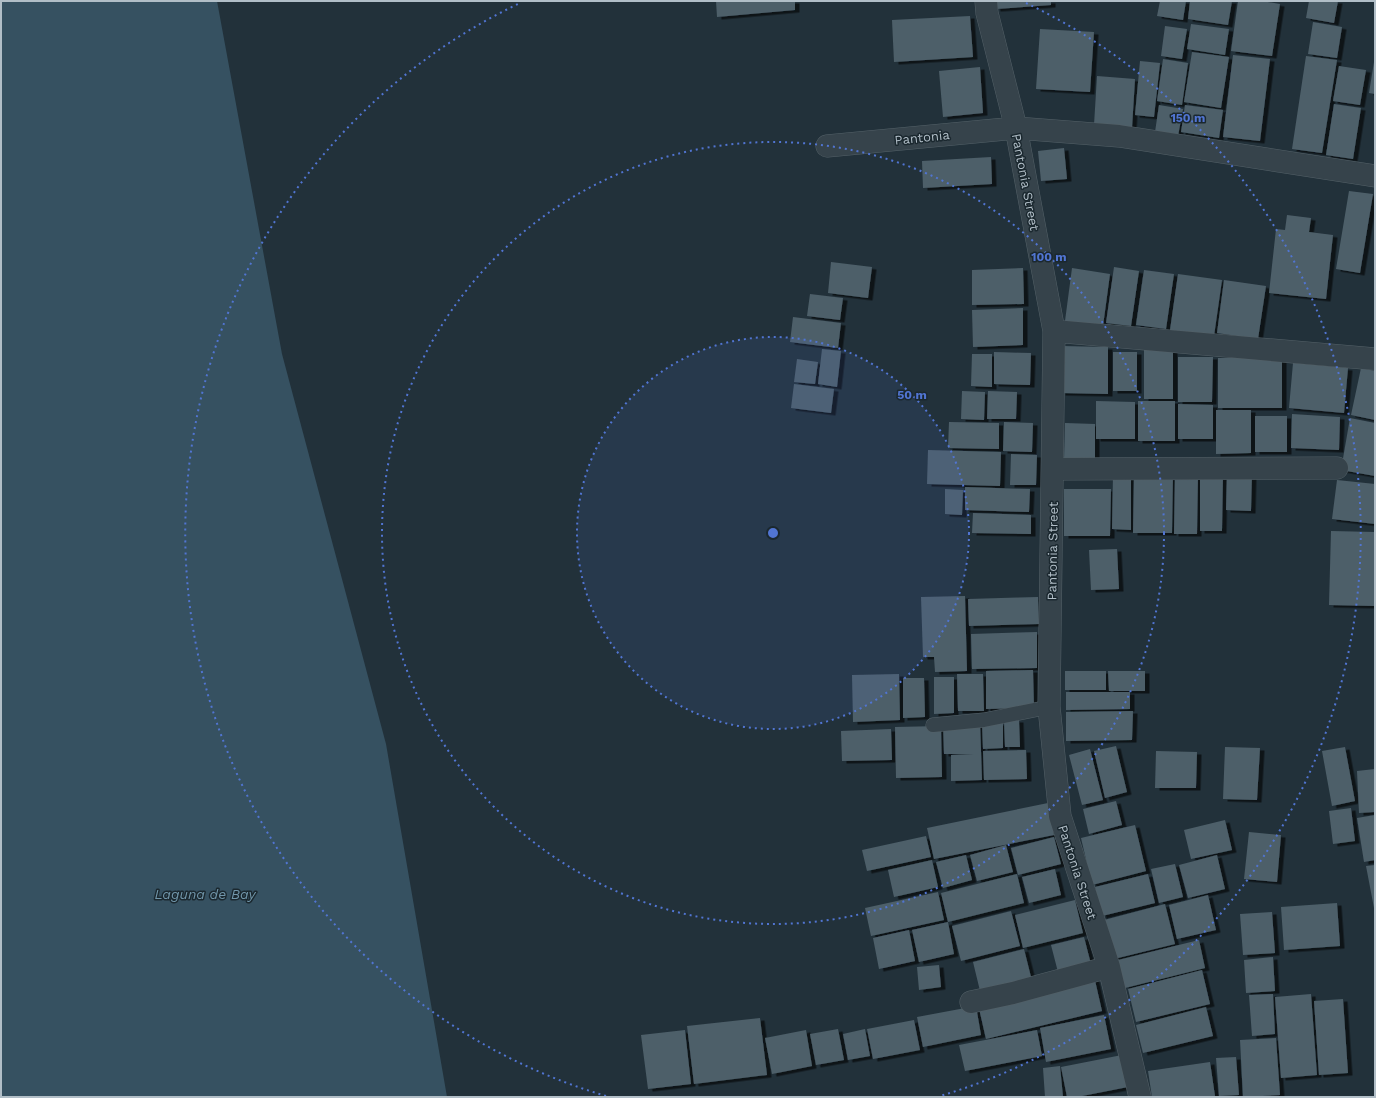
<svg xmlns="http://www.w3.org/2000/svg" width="1376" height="1098" font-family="'Work Sans',sans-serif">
<defs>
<filter id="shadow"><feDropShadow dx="4.5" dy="2.5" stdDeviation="0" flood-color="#0009"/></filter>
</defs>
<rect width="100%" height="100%" fill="#22313a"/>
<path fill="#365161" d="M 1,1 L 217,1 L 282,354 L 386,744 L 447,1097 L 1,1097 Z"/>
<path fill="#4d5f69" filter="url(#shadow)" d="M 716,1 L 795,1 L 795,10 L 717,17 Z
M 995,1 L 1051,1 L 1051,5 L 996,9 Z
M 1160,1 L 1186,1 L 1183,20 L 1157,16 Z
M 1190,1 L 1232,1 L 1228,25 L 1188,19 Z
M 1238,1 L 1262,1 L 1280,4 L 1272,56 L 1231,51 Z
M 1309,1 L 1338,1 L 1334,23 L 1306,18 Z
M 970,16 L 973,57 L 894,62 L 892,20 Z
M 1313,22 L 1342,27 L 1337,58 L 1308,54 Z
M 1191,24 L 1229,29 L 1225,55 L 1187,49 Z
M 1165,26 L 1187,29 L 1182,59 L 1161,56 Z
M 1040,29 L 1094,32 L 1090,92 L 1036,89 Z
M 1192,52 L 1229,57 L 1221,108 L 1184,102 Z
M 1233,55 L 1270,59 L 1260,141 L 1223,137 Z
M 1306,56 L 1337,60 L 1322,153 L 1292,149 Z
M 1163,59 L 1188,63 L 1182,105 L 1157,101 Z
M 1140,61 L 1160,63 L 1154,117 L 1135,115 Z
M 1374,62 L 1375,62 L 1375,94 L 1369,93 Z
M 1339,66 L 1366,70 L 1360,105 L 1333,101 Z
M 980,67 L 983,113 L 943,117 L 939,71 Z
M 1097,76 L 1135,79 L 1132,128 L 1094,125 Z
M 1334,104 L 1361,108 L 1353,159 L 1326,155 Z
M 1159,105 L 1183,109 L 1178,136 L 1155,132 Z
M 1185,105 L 1223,110 L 1219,138 L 1181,132 Z
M 1064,148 L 1067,179 L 1041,181 L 1038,151 Z
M 991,157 L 992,184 L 923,188 L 922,161 Z
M 1349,191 L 1373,194 L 1360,273 L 1336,269 Z
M 1287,215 L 1311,218 L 1309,232 L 1333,235 L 1326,299 L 1269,293 L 1276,229 L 1285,230 Z
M 831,262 L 872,267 L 868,298 L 828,293 Z
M 1114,267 L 1139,271 L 1131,326 L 1106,323 Z
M 1023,268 L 1024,304 L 972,305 L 972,270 Z
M 1072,268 L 1110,274 L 1103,326 L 1065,321 Z
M 1144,270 L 1174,274 L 1166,329 L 1136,325 Z
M 1178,274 L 1222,280 L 1214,336 L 1170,330 Z
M 1224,280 L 1266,286 L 1258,339 L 1217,333 Z
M 810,294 L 843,298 L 840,320 L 807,316 Z
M 1023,308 L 1023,345 L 973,347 L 972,310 Z
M 793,317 L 841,323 L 838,348 L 790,342 Z
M 1061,346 L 1108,347 L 1108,394 L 1061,393 Z
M 1144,348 L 1173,348 L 1173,399 L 1144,399 Z
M 822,349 L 841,351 L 837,387 L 818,384 Z
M 994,352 L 1031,353 L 1030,385 L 994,384 Z
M 1113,352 L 1137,352 L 1137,391 L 1113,391 Z
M 972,354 L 992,354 L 992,387 L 971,386 Z
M 1178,357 L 1213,357 L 1212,402 L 1178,402 Z
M 1218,358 L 1282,358 L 1282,408 L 1218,408 Z
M 797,359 L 818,362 L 815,384 L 794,382 Z
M 1293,363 L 1348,368 L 1344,413 L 1289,408 Z
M 1361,368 L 1375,371 L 1375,420 L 1351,415 Z
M 794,384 L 834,389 L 831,413 L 791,408 Z
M 962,391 L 985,392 L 984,420 L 961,419 Z
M 988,391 L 1017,392 L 1016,419 L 987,419 Z
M 1096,401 L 1135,402 L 1135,439 L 1096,439 Z
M 1138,401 L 1175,401 L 1175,441 L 1138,441 Z
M 1178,404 L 1213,405 L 1213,439 L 1178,439 Z
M 1216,410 L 1251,410 L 1251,453 L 1216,454 Z
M 1292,414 L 1340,417 L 1339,450 L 1291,448 Z
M 1255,416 L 1287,416 L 1287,452 L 1255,452 Z
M 1350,418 L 1375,423 L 1375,476 L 1341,470 Z
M 949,422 L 999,423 L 999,449 L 948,448 Z
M 1004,422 L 1033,423 L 1032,452 L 1003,451 Z
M 1065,423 L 1095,424 L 1095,460 L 1064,460 Z
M 928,450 L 1001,452 L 1000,486 L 927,484 Z
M 1011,454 L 1037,455 L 1036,485 L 1010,485 Z
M 1227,472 L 1252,472 L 1251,511 L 1226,510 Z
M 1134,473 L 1173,473 L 1172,533 L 1133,533 Z
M 1175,473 L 1198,474 L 1197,534 L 1174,534 Z
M 1113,474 L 1131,475 L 1131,530 L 1112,529 Z
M 1200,474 L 1223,474 L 1222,531 L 1200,531 Z
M 1337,480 L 1375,484 L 1375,524 L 1332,519 Z
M 965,487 L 1030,489 L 1029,512 L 965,510 Z
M 945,489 L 963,490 L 962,515 L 945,514 Z
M 1064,489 L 1111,489 L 1110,536 L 1064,536 Z
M 973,513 L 1031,515 L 1031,534 L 972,533 Z
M 1331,531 L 1375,532 L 1375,606 L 1329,605 Z
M 1117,549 L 1119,589 L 1091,590 L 1089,550 Z
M 965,596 L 967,671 L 935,672 L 934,657 L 923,657 L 921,597 Z
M 1038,597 L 1039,624 L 969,626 L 968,599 Z
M 1037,632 L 1037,668 L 972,669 L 971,634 Z
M 1033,670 L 1034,708 L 986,709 L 986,671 Z
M 1065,671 L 1106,671 L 1106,690 L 1065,690 Z
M 1108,671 L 1145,671 L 1145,691 L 1109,691 Z
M 899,674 L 900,720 L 853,722 L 852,675 Z
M 957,674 L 983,674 L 984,711 L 958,711 Z
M 934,677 L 954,677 L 954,713 L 934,714 Z
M 903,678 L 924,678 L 925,717 L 903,718 Z
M 1066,692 L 1130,692 L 1130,709 L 1066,710 Z
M 1133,711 L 1132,740 L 1066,741 L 1066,712 Z
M 1004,720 L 1019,720 L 1020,747 L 1005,747 Z
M 980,721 L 982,780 L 951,781 L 951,755 L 974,754 L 944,754 L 943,722 Z
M 982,723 L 1003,723 L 1003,748 L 983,749 Z
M 941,726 L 942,777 L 896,778 L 895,727 Z
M 891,729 L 892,760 L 842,761 L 841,731 Z
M 1116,746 L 1127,792 L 1105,798 L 1094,751 Z
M 1225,747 L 1260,748 L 1257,800 L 1223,799 Z
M 1345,747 L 1355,801 L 1332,806 L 1322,751 Z
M 1090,749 L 1103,800 L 1082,805 L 1069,755 Z
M 1026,750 L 1027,779 L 984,780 L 983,751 Z
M 1156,751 L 1197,752 L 1196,788 L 1155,788 Z
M 1375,769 L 1375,812 L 1359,813 L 1357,771 Z
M 1116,801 L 1122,825 L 1089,834 L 1083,809 Z
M 1048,803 L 1054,835 L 934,859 L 927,828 Z
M 1351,808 L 1355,841 L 1333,844 L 1329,811 Z
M 1375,815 L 1375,860 L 1364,862 L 1357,818 Z
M 1225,820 L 1232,850 L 1191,859 L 1184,830 Z
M 1135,825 L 1146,871 L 1092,885 L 1081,838 Z
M 1249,832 L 1281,835 L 1277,882 L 1244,879 Z
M 926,836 L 931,857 L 867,871 L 862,850 Z
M 1054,837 L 1061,864 L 1018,875 L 1011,848 Z
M 1006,845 L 1013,872 L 977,881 L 970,855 Z
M 966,855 L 972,880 L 943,888 L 936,862 Z
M 1217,855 L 1225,889 L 1188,898 L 1179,865 Z
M 932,860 L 938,887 L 894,897 L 888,870 Z
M 1175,864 L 1183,897 L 1159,903 L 1151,869 Z
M 1375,865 L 1375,908 L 1374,908 L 1366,866 Z
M 1055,869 L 1061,895 L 1029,903 L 1022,877 Z
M 1017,874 L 1024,903 L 948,922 L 941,893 Z
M 1148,874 L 1155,903 L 1102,916 L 1095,887 Z
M 938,892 L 944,920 L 871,936 L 865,908 Z
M 1208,895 L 1216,930 L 1177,939 L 1169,905 Z
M 1075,900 L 1083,933 L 1023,948 L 1015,915 Z
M 1337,903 L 1340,946 L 1284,950 L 1281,907 Z
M 1165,904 L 1175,944 L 1114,959 L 1104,920 Z
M 1011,911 L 1020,946 L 961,961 L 952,926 Z
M 1272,912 L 1275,953 L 1243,955 L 1240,914 Z
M 948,922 L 954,954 L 919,962 L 912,930 Z
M 909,930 L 915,961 L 879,969 L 873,938 Z
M 1084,937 L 1092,968 L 1059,976 L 1051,945 Z
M 1199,940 L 1205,968 L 1125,988 L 1118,960 Z
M 1024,949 L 1032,981 L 981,995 L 973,962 Z
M 1273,957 L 1275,991 L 1246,993 L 1244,960 Z
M 939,965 L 941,987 L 919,990 L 917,967 Z
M 1202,970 L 1210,1004 L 1136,1022 L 1128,989 Z
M 1094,976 L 1102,1011 L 986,1039 L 978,1004 Z
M 1273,994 L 1275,1034 L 1252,1036 L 1249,995 Z
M 1311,994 L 1317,1075 L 1281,1078 L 1275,997 Z
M 1343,999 L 1348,1073 L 1319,1075 L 1314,1001 Z
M 976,1006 L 981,1035 L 923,1047 L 917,1017 Z
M 1206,1007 L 1213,1036 L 1143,1053 L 1136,1025 Z
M 1104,1015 L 1111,1049 L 1046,1062 L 1040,1028 Z
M 760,1018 L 767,1075 L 694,1084 L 687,1026 Z
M 914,1020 L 920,1050 L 873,1059 L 867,1029 Z
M 838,1029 L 844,1060 L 816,1065 L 810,1034 Z
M 865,1029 L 870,1056 L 848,1060 L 843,1034 Z
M 685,1030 L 691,1084 L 648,1089 L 641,1035 Z
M 806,1030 L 812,1066 L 772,1074 L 765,1038 Z
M 1037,1030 L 1042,1056 L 965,1071 L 959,1045 Z
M 1276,1038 L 1280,1095 L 1243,1097 L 1240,1040 Z
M 1122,1055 L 1128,1087 L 1077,1097 L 1067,1097 L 1061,1067 Z
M 1236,1057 L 1239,1095 L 1219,1096 L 1216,1058 Z
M 1210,1062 L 1215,1096 L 1152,1097 L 1148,1071 Z
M 1060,1066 L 1063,1097 L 1045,1097 L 1043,1068 Z"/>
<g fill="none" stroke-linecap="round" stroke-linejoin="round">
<defs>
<path id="service" d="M 933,725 L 984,720 L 1049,707"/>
<path id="minor" d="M 986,1 L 987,13 L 1016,128 L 1054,331 L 1049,707 L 1060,816 L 1109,967 L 1140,1097
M 827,146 L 1016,128 L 1119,136 L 1375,176
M 1054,331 L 1375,359
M 1053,469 L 1337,468
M 971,1002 L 1013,993 L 1109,967"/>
</defs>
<use href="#service" stroke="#546168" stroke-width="15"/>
<use href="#minor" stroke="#546168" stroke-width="23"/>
<use href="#service" stroke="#36434b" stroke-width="14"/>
<use href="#minor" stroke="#36434b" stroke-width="22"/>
</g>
<circle cx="773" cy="533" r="196" fill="#5175d2" fill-opacity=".12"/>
<g fill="none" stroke="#5175d2" stroke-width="2" stroke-dasharray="2 4">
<circle cx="773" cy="533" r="196"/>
<circle cx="773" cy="533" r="391"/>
<path d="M606 1096A587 587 0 0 1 520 3M1026 3A587 587 0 0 1 940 1096"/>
</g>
<g text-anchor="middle" stroke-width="3" stroke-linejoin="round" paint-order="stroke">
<g font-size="13" fill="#b1bec7" stroke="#1b282f">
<text transform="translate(922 137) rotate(-6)" y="5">Pantonia</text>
<text transform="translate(1026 182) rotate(79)" y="5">Pantonia Street</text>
<text transform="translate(1052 551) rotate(-89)" y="5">Pantonia Street</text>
<text transform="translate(1078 872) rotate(72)" y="5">Pantonia Street</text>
</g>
<g font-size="14" font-style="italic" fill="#7196aa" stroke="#1b282f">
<text x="205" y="899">Laguna de Bay</text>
</g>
</g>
<circle cx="773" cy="533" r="6" fill="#5175d2" stroke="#1b282f" stroke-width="2"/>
<g font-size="12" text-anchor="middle" font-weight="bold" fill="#5175d2" stroke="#1b282f" stroke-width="3" stroke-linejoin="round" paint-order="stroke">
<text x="1188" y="122">150 m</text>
<text x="1049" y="261">100 m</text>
<text x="912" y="399">50 m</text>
</g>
<rect width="1376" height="1098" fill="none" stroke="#b1bec7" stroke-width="4"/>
</svg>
